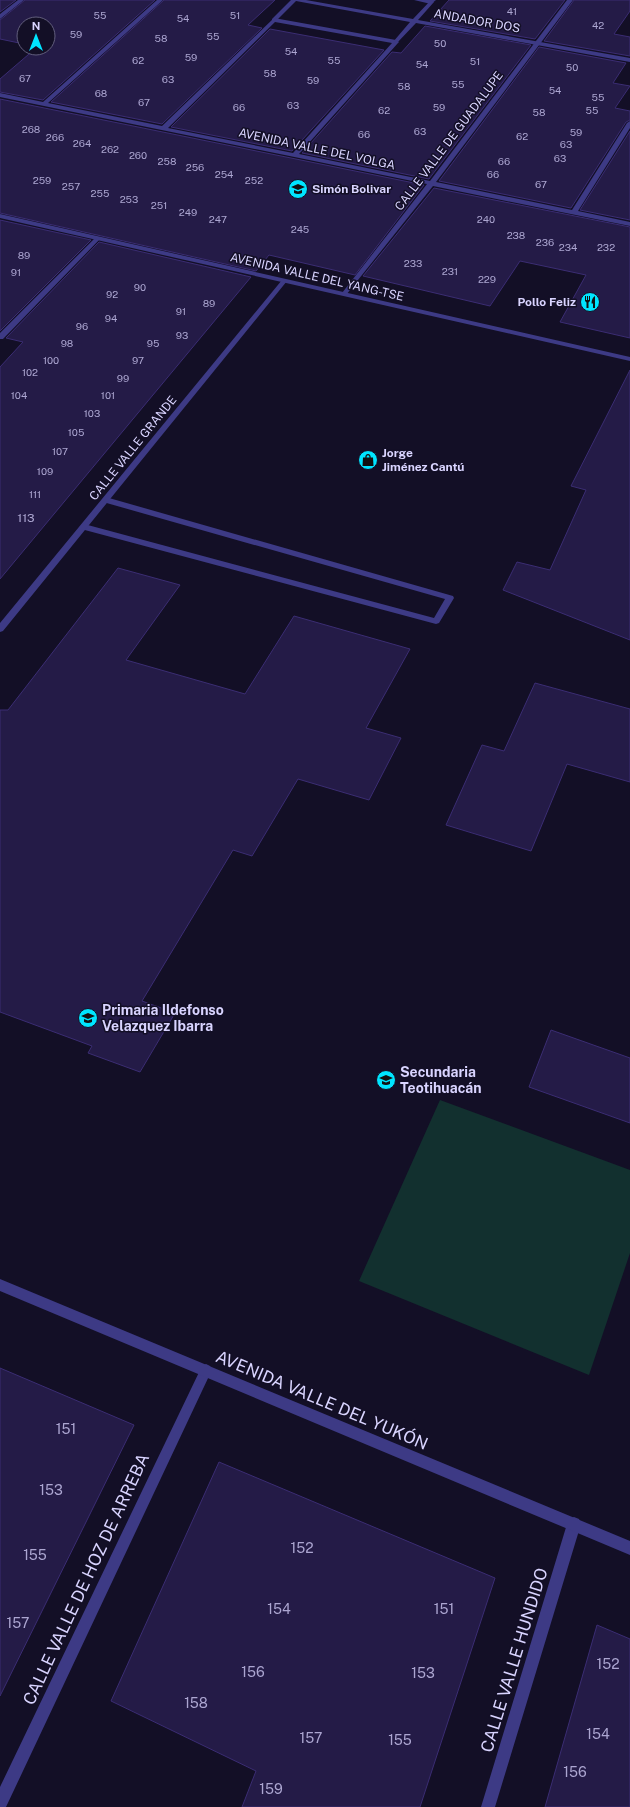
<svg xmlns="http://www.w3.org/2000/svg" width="630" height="1807" font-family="'Public Sans',sans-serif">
<rect width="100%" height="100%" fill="#130f26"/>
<path fill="#12302f" d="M 440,1100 L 630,1170 L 630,1253 L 589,1375 L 359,1281 Z"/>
<path fill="#241b47" stroke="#3b2d73" d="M 0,0 L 16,0 L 0,12 Z
M 25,0 L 155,0 L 43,100 L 0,92 L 0,79 L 36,48 L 48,48 L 48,24 L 24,24 L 24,44 L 0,39 L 0,20 Z
M 164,0 L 275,0 L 248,25 L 262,28 L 162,124 L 51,102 Z
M 449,0 L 565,0 L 535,39 L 430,21 Z
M 574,0 L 630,0 L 630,11 L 614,34 L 630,37 L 630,56 L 544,41 Z
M 425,26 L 531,45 L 429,179 L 302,153 L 392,52 L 401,53 Z
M 270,29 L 384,50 L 292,151 L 171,127 Z
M 539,47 L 626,63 L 613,83 L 630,86 L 615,108 L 630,111 L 630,120 L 626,122 L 571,208 L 439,181 Z
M 0,99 L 424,185 L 355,275 L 269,255 L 256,271 L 0,213 Z
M 630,131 L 630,220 L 580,210 Z
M 434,188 L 630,227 L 630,338 L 560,322 L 586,275 L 520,261 L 490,306 L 363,276 Z
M 0,220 L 91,240 L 0,331 Z
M 99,242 L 251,277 L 0,579 L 0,367 L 23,342 L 6,338 Z
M 630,370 L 630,640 L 503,590 L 517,562 L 550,570 L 586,490 L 571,486 Z
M 118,568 L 180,585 L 126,660 L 245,694 L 294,616 L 410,649 L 366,728 L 401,738 L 369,800 L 298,779 L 252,856 L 233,850 L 142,1001 L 175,1013 L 140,1072 L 88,1053 L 92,1046 L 0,1012 L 0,710 L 8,710 Z
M 535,683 L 630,709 L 630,782 L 567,764 L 531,851 L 446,825 L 482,745 L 504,751 Z
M 551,1030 L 630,1058 L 630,1123 L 529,1087 Z
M 0,1368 L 134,1425 L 0,1696 Z
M 219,1462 L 495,1578 L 420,1807 L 242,1807 L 256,1771 L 111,1701 Z
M 597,1625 L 630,1639 L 630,1807 L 545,1807 Z"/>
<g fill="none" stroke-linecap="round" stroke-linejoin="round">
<path fill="#3d3a85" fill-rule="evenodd" d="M 103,498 L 109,498 L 453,596 L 454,598 L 439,623 L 436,624 L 81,529 L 81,525 L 84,524 L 434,618 L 445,599 L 103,502 Z"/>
<path fill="#3d3a85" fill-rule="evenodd" d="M 291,0 L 306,0 L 413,19 L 431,0 L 434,2 L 418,20 L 630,58 L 630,62 L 416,23 L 396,44 L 393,42 L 410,22 L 296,1 L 276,21 L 272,21 L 272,19 Z"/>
<path fill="#3d3a85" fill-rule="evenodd" d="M 18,0 L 24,0 L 0,19 L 0,14 Z
M 157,0 L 163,0 L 48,103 L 162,126 L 274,18 L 396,40 L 399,42 L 398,43 L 299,154 L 430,181 L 567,0 L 573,0 L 436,182 L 572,210 L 627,123 L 630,121 L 630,128 L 578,211 L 630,222 L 630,226 L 433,186 L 346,295 L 342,295 L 342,293 L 427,184 L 0,97 L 0,93 L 43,102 ZM 275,22 L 392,43 L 293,153 L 168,128 Z
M 414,0 L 436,0 L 431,4 Z
M 96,237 L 101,238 L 3,339 L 0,339 L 0,333 Z
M 282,280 L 287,281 L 3,631 L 0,632 L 0,623 Z
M 206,1364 L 210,1366 L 212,1370 L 210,1374 L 6,1807 L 0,1807 L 0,1787 L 202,1366 Z
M 574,1517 L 579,1519 L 581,1524 L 495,1807 L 481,1807 L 567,1524 L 569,1519 Z"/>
<path fill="#3d3a85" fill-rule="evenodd" d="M 0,214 L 630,357 L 630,361 L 0,218 Z
M 0,1279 L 630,1541 L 630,1555 L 0,1291 Z"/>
</g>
<defs>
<symbol id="school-disc" viewBox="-11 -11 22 22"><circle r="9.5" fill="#00e5ff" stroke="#130f26"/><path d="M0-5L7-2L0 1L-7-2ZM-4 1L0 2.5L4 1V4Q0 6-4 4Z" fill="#111"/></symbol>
<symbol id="restaurant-disc" viewBox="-11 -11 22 22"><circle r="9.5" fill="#00e5ff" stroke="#130f26"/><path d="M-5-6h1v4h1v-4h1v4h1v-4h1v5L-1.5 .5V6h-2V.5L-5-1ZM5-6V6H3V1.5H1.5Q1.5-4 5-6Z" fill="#111"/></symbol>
<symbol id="shop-disc" viewBox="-11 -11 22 22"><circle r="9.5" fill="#00e5ff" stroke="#130f26"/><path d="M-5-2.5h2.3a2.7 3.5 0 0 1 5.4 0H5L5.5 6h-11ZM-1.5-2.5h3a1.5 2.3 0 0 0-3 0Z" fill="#111"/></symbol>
</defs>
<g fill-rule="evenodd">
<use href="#school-disc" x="287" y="178" width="22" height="22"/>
<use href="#restaurant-disc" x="579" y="291" width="22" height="22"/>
<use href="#shop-disc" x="357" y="449" width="22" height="22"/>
<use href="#school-disc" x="77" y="1007" width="22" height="22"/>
<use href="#school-disc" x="375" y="1069" width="22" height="22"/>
</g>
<g text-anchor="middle" stroke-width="3" stroke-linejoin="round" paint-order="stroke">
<g font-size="10" fill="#aca6d1">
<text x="512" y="15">41</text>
<text x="100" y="19">55</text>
<text x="235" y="19">51</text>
<text x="183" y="22">54</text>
<text x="598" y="29">42</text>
<text x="76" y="38">59</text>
<text x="213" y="40">55</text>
<text x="161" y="42">58</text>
<text x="440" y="47">50</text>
<text x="291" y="55">54</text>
<text x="191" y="61">59</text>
<text x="138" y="64">62</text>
<text x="334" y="64">55</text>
<text x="475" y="65">51</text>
<text x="422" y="68">54</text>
<text x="572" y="71">50</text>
<text x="270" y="77">58</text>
<text x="25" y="82">67</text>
<text x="168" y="83">63</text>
<text x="313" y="84">59</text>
<text x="458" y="88">55</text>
<text x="404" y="90">58</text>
<text x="555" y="94">54</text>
<text x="101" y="97">68</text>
<text x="598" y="101">55</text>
<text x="144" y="106">67</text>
<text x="293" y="109">63</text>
<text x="239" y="111">66</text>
<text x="439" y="111">59</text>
<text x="384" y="114">62</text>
<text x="592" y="114">55</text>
<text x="539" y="116">58</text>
<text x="31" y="133">268</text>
<text x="420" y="135">63</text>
<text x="576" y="136">59</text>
<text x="364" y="138">66</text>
<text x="522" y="140">62</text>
<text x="55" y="141">266</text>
<text x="82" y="147">264</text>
<text x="566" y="148">63</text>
<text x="110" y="153">262</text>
<text x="138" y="159">260</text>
<text x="560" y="162">63</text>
<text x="167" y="165">258</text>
<text x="504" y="165">66</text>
<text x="195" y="171">256</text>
<text x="224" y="178">254</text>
<text x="493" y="178">66</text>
<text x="42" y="184">259</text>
<text x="254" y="184">252</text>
<text x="541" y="188">67</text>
<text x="71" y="190">257</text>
<text x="100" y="197">255</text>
<text x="129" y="203">253</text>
<text x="159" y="209">251</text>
<text x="188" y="216">249</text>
<text x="218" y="223">247</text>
<text x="486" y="223">240</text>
<text x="300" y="233">245</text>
<text x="516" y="239">238</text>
<text x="545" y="246">236</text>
<text x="568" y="251">234</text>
<text x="606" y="251">232</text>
<text x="24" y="259">89</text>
<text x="413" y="267">233</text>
<text x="450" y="275">231</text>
<text x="16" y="276">91</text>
<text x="487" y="283">229</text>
<text x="140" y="291">90</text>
<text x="112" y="298">92</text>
<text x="209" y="307">89</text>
<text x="181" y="315">91</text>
<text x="111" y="322">94</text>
<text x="82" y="330">96</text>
<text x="182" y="339">93</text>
<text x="67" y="347">98</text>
<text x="153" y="347">95</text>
<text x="51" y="364">100</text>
<text x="138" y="364">97</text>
<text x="30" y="376">102</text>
<text x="123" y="382">99</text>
<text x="19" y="399">104</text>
<text x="108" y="399">101</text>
<text x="92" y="417">103</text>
<text x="76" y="436">105</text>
<text x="60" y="455">107</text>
<text x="45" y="475">109</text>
<text x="35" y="498">111</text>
</g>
<g font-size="12" fill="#d9d4ff" stroke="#130f26">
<text transform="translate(477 21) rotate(10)" y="4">ANDADOR DOS</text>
<text transform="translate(449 141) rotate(-53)" y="4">CALLE VALLE DE GUADALUPE</text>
<text transform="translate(317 149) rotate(12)" y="4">AVENIDA VALLE DEL VOLGA</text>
<text transform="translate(317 277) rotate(13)" y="4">AVENIDA VALLE DEL YANG-TSE</text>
<text transform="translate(133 448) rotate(-51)" y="4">CALLE VALLE GRANDE</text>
</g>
<g font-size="12" font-weight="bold" fill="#d9d4ff" stroke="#130f26" text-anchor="start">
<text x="312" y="193">Simón Bolivar</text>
<text x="576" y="306" text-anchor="end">Pollo Feliz</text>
<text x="382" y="457">Jorge<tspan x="382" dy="14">Jiménez Cantú</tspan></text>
</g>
<g font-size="12" fill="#aca6d1">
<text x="26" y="522">113</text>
</g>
<g font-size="14" font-weight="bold" fill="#d9d4ff" stroke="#130f26" text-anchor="start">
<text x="102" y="1015">Primaria Ildefonso<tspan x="102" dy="16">Velazquez Ibarra</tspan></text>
<text x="400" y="1077">Secundaria<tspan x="400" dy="16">Teotihuacán</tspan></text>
</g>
<g font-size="14" fill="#aca6d1">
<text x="66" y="1434">151</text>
<text x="51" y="1495">153</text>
<text x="302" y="1553">152</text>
<text x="35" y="1560">155</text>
<text x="279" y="1614">154</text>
<text x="444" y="1614">151</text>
<text x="18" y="1628">157</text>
<text x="608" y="1669">152</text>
<text x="253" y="1677">156</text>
<text x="423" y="1678">153</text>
<text x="196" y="1708">158</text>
<text x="598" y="1739">154</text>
<text x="311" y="1743">157</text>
<text x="400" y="1745">155</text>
<text x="575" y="1777">156</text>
<text x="271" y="1794">159</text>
</g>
<g font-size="17" fill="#d9d4ff" stroke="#130f26">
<text transform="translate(322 1400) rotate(23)" y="6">AVENIDA VALLE DEL YUKÓN</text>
<text transform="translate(86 1579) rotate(-65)" y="6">CALLE VALLE DE HOZ DE ARREBA</text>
<text transform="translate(514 1660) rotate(-73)" y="6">CALLE VALLE HUNDIDO</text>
</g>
</g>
<g transform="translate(36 36)"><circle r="19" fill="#130f26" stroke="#625e7d"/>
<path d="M0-3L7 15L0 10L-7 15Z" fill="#00e5ff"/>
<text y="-6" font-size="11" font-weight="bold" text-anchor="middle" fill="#d9d4ff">N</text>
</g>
</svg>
